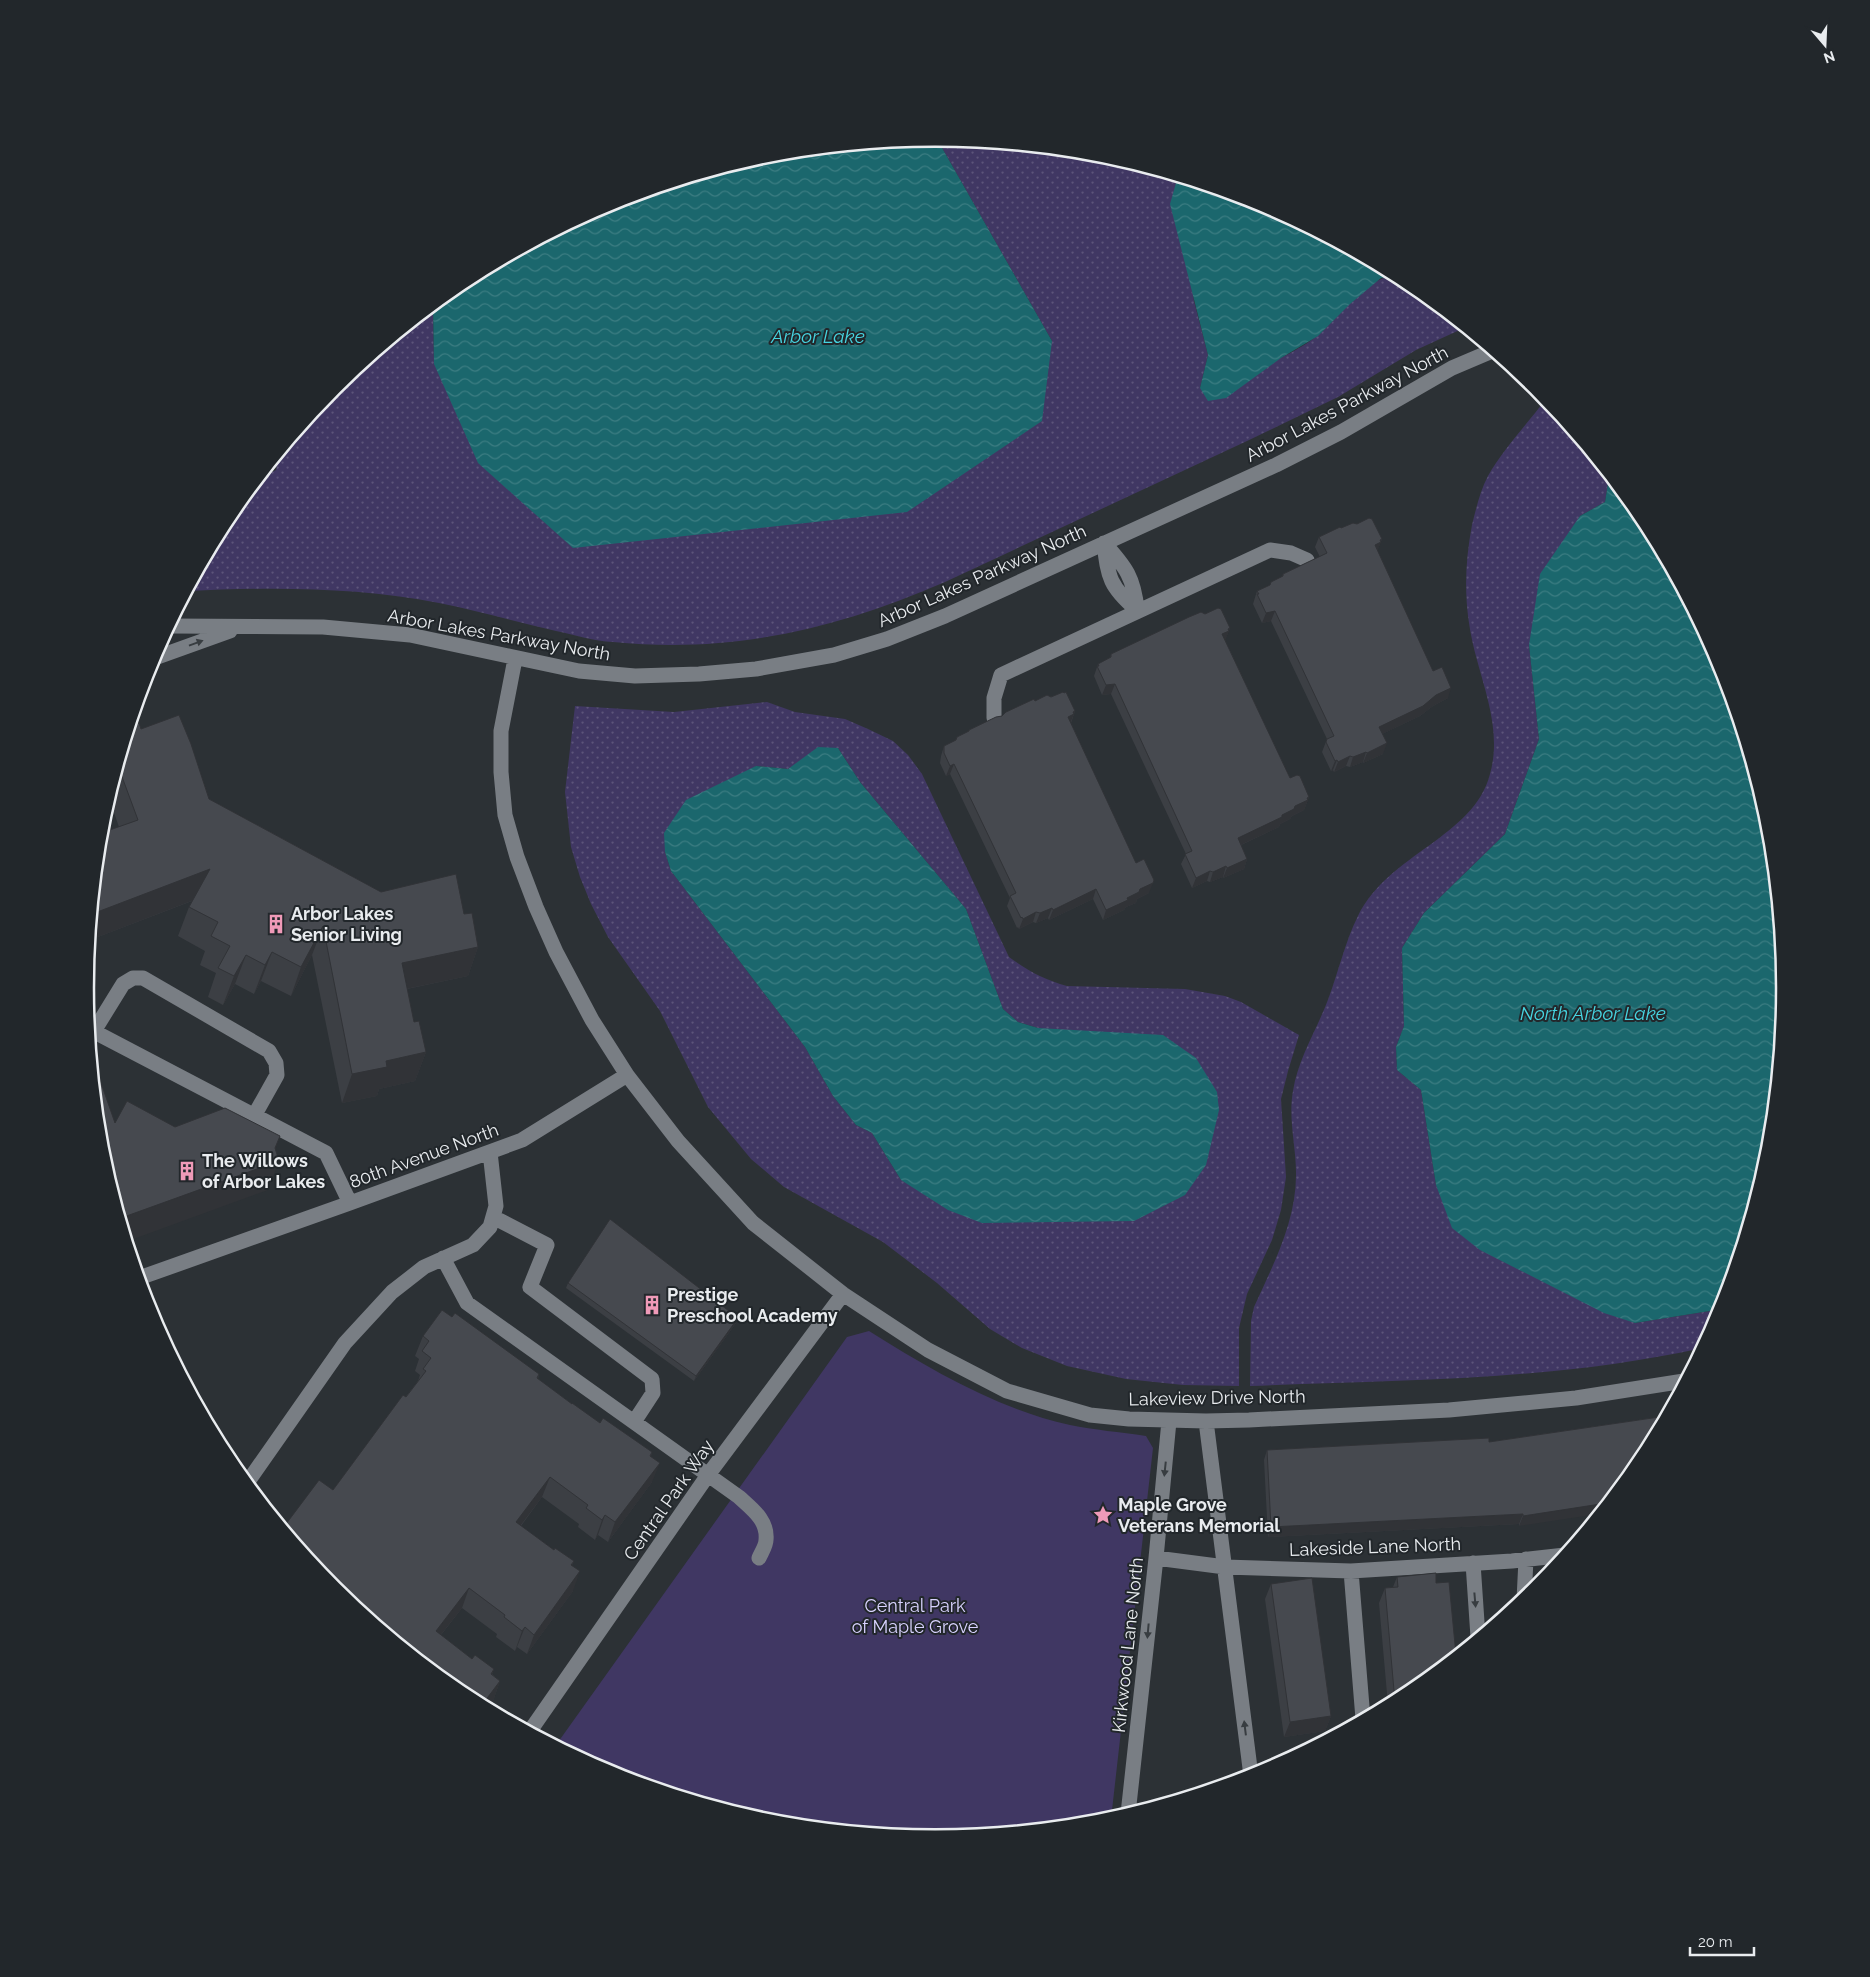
<svg xmlns="http://www.w3.org/2000/svg" width="1870" height="1977" font-family="Raleway,sans-serif">
<defs>
<pattern id="grass-dots" width="8" height="8" patternUnits="userSpaceOnUse" patternTransform="scale(1.25)"><rect width="8" height="8" fill="#403763"/><path d="M2 2h.1M6 6h.1" fill="none" stroke="#5c547a" stroke-width="1.8" stroke-linecap="round"/></pattern>
<pattern id="water-waves" width="16" height="10" patternUnits="userSpaceOnUse" patternTransform="scale(1.25)"><rect width="16" height="10" fill="#1b676d"/><path d="M0 5q4-4 8 0t8 0" fill="none" stroke="#3c7d82"/></pattern>
</defs>
<rect width="100%" height="100%" fill="#2c3135"/>
<path fill="url(#grass-dots)" fill-rule="evenodd" d="M 937,139 L 1101,155 L 1185,180 L 1176,183 L 1194,301 L 1208,355 L 1200,388 C 1239,373 1285,362 1318,335 C 1337,320 1369,275 1394,276 C 1406,276 1452,318 1464,328 L 1416,350 L 1338,397 L 1247,441 L 945,582 C 837,629 732,654 613,642 C 594,641 575,635 556,631 C 517,622 479,611 439,603 C 357,587 271,587 188,591 L 228,516 L 259,479 L 276,470 L 279,454 L 334,387 L 433,306 L 434,364 L 1052,341 Z
M 1546,399 L 1609,477 L 1605,502 L 1580,516 L 1529,645 L 1539,739 L 1505,834 L 1424,913 L 1402,948 L 1404,1026 L 1396,1047 L 1397,1070 L 1421,1090 L 1436,1185 L 1635,1323 L 1722,1309 L 1702,1348 C 1554,1381 1401,1380 1250,1386 L 1251,1321 L 1254,1307 C 1273,1265 1297,1220 1296,1172 C 1296,1146 1288,1118 1293,1091 C 1298,1058 1318,1028 1329,997 C 1339,970 1345,942 1358,916 C 1388,854 1474,837 1490,774 C 1501,735 1487,697 1477,660 C 1464,613 1463,573 1472,525 C 1476,509 1480,491 1488,476 C 1503,450 1527,424 1546,399 Z
M 767,702 L 795,712 L 845,719 L 868,729 L 893,741 L 908,755 L 922,774 L 1009,957 C 1028,971 1045,980 1067,986 L 1185,989 L 1225,996 L 1241,1002 L 1299,1035 L 1288,1071 L 1281,1099 L 1286,1177 L 1281,1210 L 1272,1240 L 1247,1294 L 1239,1328 L 1239,1386 L 1183,1385 L 1126,1379 L 1067,1366 L 1022,1348 L 990,1329 L 937,1283 L 883,1242 L 784,1187 L 751,1159 L 708,1107 L 660,1011 L 608,937 L 591,904 L 580,877 L 571,847 L 565,792 L 575,706 L 674,712 ZM 838,748 L 860,782 L 966,909 L 1003,1009 L 1018,1022 L 1038,1028 L 901,1180 L 872,1133 L 856,1125 L 833,1096 L 805,1047 L 671,871 L 665,852 L 756,766 L 788,769 Z"/>
<path fill="#403763" d="M 869,1331 C 931,1370 998,1409 1070,1425 C 1094,1430 1120,1432 1146,1436 L 1153,1448 L 1111,1819 L 1101,1822 L 935,1838 L 769,1822 L 609,1774 L 556,1745 L 847,1337 Z"/>
<path fill="url(#water-waves)" d="M 935,139 L 937,139 L 1052,341 L 1042,421 L 907,512 L 573,548 L 478,463 L 434,364 L 433,306 L 463,282 L 610,203 L 769,155 Z
M 1185,180 L 1261,203 L 1396,276 L 1381,278 L 1350,304 L 1318,336 L 1281,358 L 1226,398 L 1208,401 L 1200,388 L 1208,355 L 1170,204 L 1176,183 Z
M 1609,477 L 1642,517 L 1720,663 L 1769,823 L 1785,989 L 1769,1155 L 1722,1309 L 1635,1323 L 1604,1313 L 1480,1250 L 1452,1228 L 1436,1185 L 1421,1090 L 1397,1070 L 1396,1047 L 1404,1026 L 1402,948 L 1424,913 L 1505,834 L 1539,739 L 1529,645 L 1540,574 L 1580,516 L 1605,502 Z
M 818,747 L 838,748 L 860,782 L 966,909 L 1003,1009 L 1018,1022 L 1038,1028 L 1163,1035 L 1196,1058 L 1217,1092 L 1219,1110 L 1206,1165 L 1185,1195 L 1134,1221 L 982,1223 L 948,1210 L 901,1180 L 872,1133 L 856,1125 L 833,1096 L 805,1047 L 671,871 L 665,852 L 664,833 L 686,800 L 756,766 L 788,769 Z"/>
<g fill="none" stroke-linecap="round" stroke-linejoin="round">
<path stroke="#797e84" stroke-width="15" d="M 1104,543 C 1126,567 1134,578 1137,610 C 1110,587 1108,578 1104,543 Z
M 170,626 L 323,627 L 410,635 L 579,671 L 635,676 L 699,674 L 756,669 L 834,655 L 887,639 L 945,616 L 1276,465 L 1341,432 L 1452,368 L 1492,351
M 152,659 L 230,631
M 515,659 L 501,731 L 501,772 L 505,815 L 517,857 L 536,907 L 556,952 L 592,1020 L 627,1075 L 678,1141 L 753,1223 L 843,1294 L 928,1350 L 1007,1391 L 1090,1415 L 1129,1419 L 1206,1421 L 1249,1420 L 1449,1410 L 1576,1398 L 1684,1381
M 994,718 L 994,698 L 1001,675 L 1270,550 L 1291,553 L 1307,560
M 89,1029 L 326,1153 L 350,1203
M 94,1031 L 123,984 L 133,978 L 143,978 L 269,1051 L 276,1063 L 277,1075 L 254,1116
M 493,1217 L 547,1245 L 530,1287 L 652,1379 L 653,1393 L 634,1422
M 443,1258 L 467,1303 L 739,1497 C 752,1509 768,1520 766,1540 C 766,1546 761,1553 759,1558
M 139,1278 L 350,1203 L 522,1140 L 627,1075
M 1206,1421 L 1251,1776
M 247,1483 L 345,1343 L 392,1292 L 424,1267 L 473,1245 L 490,1227 L 496,1206 L 490,1152
M 1156,1558 L 1225,1567 L 1351,1571 L 1512,1561 L 1565,1555
M 1473,1563 L 1478,1637
M 1351,1571 L 1363,1719
M 1524,1600 L 1526,1559
M 530,1731 L 708,1475 L 843,1294
M 1128,1814 L 1156,1558 L 1169,1421"/>
</g>
<path fill="#3c3f44" d="M 1341,528 L 1382,539 L 1377,551 L 1433,671 L 1448,698 L 1433,706 L 1420,716 L 1382,734 L 1383,754 L 1363,763 L 1363,762 L 1350,767 L 1346,766 L 1334,772 L 1333,770 L 1331,771 L 1322,752 L 1327,739 L 1271,621 L 1262,623 L 1253,604 L 1257,591 L 1270,585 L 1282,577 L 1283,574 L 1320,557 L 1315,547 L 1319,537 Z
M 1230,628 L 1225,640 L 1290,778 L 1309,797 L 1304,810 L 1292,816 L 1290,819 L 1280,824 L 1279,827 L 1241,845 L 1247,859 L 1244,869 L 1223,878 L 1223,877 L 1210,882 L 1207,881 L 1192,888 L 1181,864 L 1186,854 L 1111,694 L 1102,695 L 1094,676 L 1098,664 L 1110,658 L 1111,654 Z
M 1064,693 L 1075,711 L 1071,723 L 1149,893 L 1137,899 L 1136,903 L 1126,907 L 1124,910 L 1103,920 L 1093,899 L 1049,920 L 1048,918 L 1036,923 L 1033,922 L 1019,929 L 1018,927 L 1017,928 L 1007,906 L 1010,898 L 950,774 L 946,776 L 940,763 L 941,756 L 944,746 L 955,741 L 957,737 L 968,732 L 969,730 L 1002,716 L 1035,701 Z
M 131,726 L 141,729 L 209,799 L 381,892 L 464,914 L 478,947 L 468,976 L 407,989 L 414,1022 L 426,1052 L 415,1081 L 379,1089 L 377,1096 L 342,1103 L 312,955 L 291,996 L 261,981 L 254,994 L 235,984 L 223,1005 L 208,997 L 216,973 L 200,965 L 205,951 L 178,936 L 189,907 L 192,901 L 90,940 L 101,830 L 104,832 L 119,827 L 109,798 Z
M 568,1283 L 736,1323 L 694,1381 L 566,1288 Z
M 452,1317 L 539,1374 L 538,1379 L 572,1404 L 600,1423 L 652,1452 L 651,1456 L 652,1482 L 608,1542 L 598,1535 L 595,1540 L 578,1527 L 579,1524 L 542,1497 L 521,1526 L 554,1550 L 574,1561 L 572,1565 L 573,1591 L 527,1654 L 517,1647 L 515,1651 L 496,1637 L 497,1634 L 462,1608 L 441,1635 L 472,1659 L 494,1669 L 492,1674 L 500,1681 L 493,1701 L 487,1708 L 333,1490 L 418,1381 L 420,1375 L 415,1371 L 419,1359 L 415,1356 L 423,1336 Z
M 1666,1416 L 1519,1526 L 1519,1524 L 1268,1537 L 1264,1460 L 1267,1450 L 1489,1442 Z
M 1397,1577 L 1407,1695 L 1388,1705 L 1379,1603 L 1385,1588 L 1393,1587 Z
M 1271,1584 L 1331,1716 L 1325,1731 L 1284,1737 L 1265,1599 Z"/>
<path fill="#313337" d="M 1382,539 L 1377,552 L 1375,545 Z
M 1275,611 L 1271,621 L 1262,623 L 1266,613 Z
M 1230,628 L 1225,641 L 1222,634 Z
M 1115,684 L 1111,694 L 1102,695 L 1106,685 Z
M 1451,688 L 1448,698 L 1433,706 L 1420,716 L 1376,737 L 1379,727 L 1436,695 Z
M 1075,711 L 1070,724 L 1068,717 L 1073,712 Z
M 1387,743 L 1383,754 L 1363,763 L 1367,753 Z
M 1366,752 L 1363,762 L 1350,767 L 1353,757 Z
M 1350,756 L 1346,766 L 1334,772 L 1338,762 Z
M 1337,760 L 1333,770 L 1331,771 L 1335,761 Z
M 954,764 L 950,774 L 946,776 L 950,766 Z
M 1309,797 L 1304,810 L 1292,816 L 1290,819 L 1280,824 L 1279,827 L 1234,848 L 1238,838 L 1282,815 Z
M 1247,859 L 1244,869 L 1223,878 L 1227,868 Z
M 1226,866 L 1223,877 L 1210,882 L 1213,872 Z
M 210,869 L 199,898 L 90,940 L 92,914 Z
M 1210,871 L 1207,881 L 1192,888 L 1196,878 Z
M 1153,883 L 1149,893 L 1137,899 L 1136,903 L 1126,907 L 1124,910 L 1103,920 L 1106,910 L 1140,889 Z
M 1096,889 L 1093,899 L 1049,920 L 1053,910 Z
M 1052,908 L 1048,918 L 1036,923 L 1040,913 Z
M 1036,912 L 1033,922 L 1019,929 L 1023,919 Z
M 323,926 L 312,955 L 291,996 L 301,967 Z
M 478,947 L 468,976 L 391,992 L 402,963 Z
M 272,952 L 261,981 L 254,994 L 265,965 Z
M 246,955 L 235,984 L 223,1005 L 234,976 Z
M 426,1052 L 415,1081 L 379,1089 L 377,1096 L 342,1103 L 352,1074 L 386,1061 Z
M 280,1136 L 270,1164 L 279,1161 L 268,1190 L 128,1241 L 121,1218 L 275,1148 Z
M 738,1318 L 736,1323 L 694,1381 L 696,1376 Z
M 660,1463 L 652,1482 L 608,1542 L 615,1522 Z
M 550,1477 L 542,1497 L 508,1542 L 516,1522 Z
M 1607,1503 L 1598,1514 L 1519,1526 L 1523,1516 Z
M 1523,1514 L 1519,1524 L 1268,1537 L 1271,1527 Z
M 605,1515 L 598,1535 L 595,1540 L 602,1520 Z
M 580,1571 L 573,1591 L 527,1654 L 534,1635 Z
M 469,1588 L 462,1608 L 428,1651 L 436,1631 Z
M 525,1627 L 517,1647 L 515,1651 L 522,1631 Z
M 500,1681 L 493,1701 L 487,1708 L 482,1705 Z
M 1331,1716 L 1325,1731 L 1284,1737 L 1290,1722 Z"/>
<path fill="#46494f" stroke="#313337" d="M 1369,518 L 1372,519 L 1382,539 L 1380,540 L 1381,542 L 1375,545 L 1433,671 L 1442,667 L 1451,688 L 1436,695 L 1423,706 L 1379,727 L 1387,743 L 1367,753 L 1366,752 L 1353,757 L 1350,756 L 1338,762 L 1337,760 L 1335,761 L 1326,742 L 1327,739 L 1334,736 L 1275,611 L 1266,613 L 1257,594 L 1259,594 L 1257,591 L 1270,585 L 1271,582 L 1283,576 L 1283,574 L 1327,553 L 1319,537 L 1340,527 L 1341,528 L 1353,523 L 1357,524 Z
M 1218,608 L 1221,609 L 1230,628 L 1228,629 L 1229,631 L 1222,634 L 1290,778 L 1297,775 L 1300,776 L 1309,797 L 1307,798 L 1308,800 L 1295,806 L 1294,809 L 1282,815 L 1282,817 L 1238,838 L 1247,859 L 1227,868 L 1226,866 L 1213,872 L 1210,871 L 1196,878 L 1185,854 L 1192,851 L 1115,684 L 1106,685 L 1097,666 L 1099,666 L 1098,664 L 1111,657 L 1111,654 L 1189,617 L 1201,612 L 1205,614 Z
M 1063,692 L 1064,693 L 1066,692 L 1075,711 L 1073,712 L 1074,714 L 1068,717 L 1136,863 L 1144,859 L 1154,880 L 1153,883 L 1140,889 L 1139,892 L 1127,898 L 1128,900 L 1106,910 L 1096,889 L 1053,910 L 1052,908 L 1040,913 L 1036,912 L 1023,919 L 1022,917 L 1021,918 L 1010,896 L 1016,893 L 954,764 L 950,766 L 944,753 L 944,746 L 956,740 L 957,737 L 969,731 L 969,730 L 996,717 L 1002,716 L 1006,712 L 1034,699 L 1035,701 L 1047,695 L 1051,697 Z
M 179,715 L 191,744 L 209,799 L 381,892 L 456,874 L 464,914 L 472,913 L 478,947 L 402,963 L 414,1022 L 419,1021 L 426,1052 L 386,1061 L 387,1067 L 352,1074 L 323,926 L 301,967 L 272,952 L 265,965 L 246,955 L 234,976 L 218,968 L 230,946 L 211,936 L 218,922 L 189,907 L 210,869 L 92,914 L 101,830 L 103,829 L 104,832 L 138,820 L 118,766 L 131,726 L 139,723 L 141,729 Z
M 92,1057 L 115,1123 L 127,1101 L 175,1127 L 225,1108 L 280,1136 L 275,1148 L 279,1161 L 121,1218 L 101,1154 Z
M 610,1219 L 738,1318 L 696,1376 L 568,1283 Z
M 442,1310 L 452,1317 L 455,1313 L 539,1374 L 537,1378 L 572,1404 L 572,1403 L 600,1423 L 603,1418 L 652,1452 L 650,1456 L 660,1463 L 615,1522 L 605,1515 L 602,1520 L 586,1508 L 588,1505 L 550,1477 L 516,1522 L 554,1550 L 555,1548 L 574,1561 L 571,1565 L 580,1571 L 534,1635 L 525,1627 L 522,1631 L 504,1617 L 505,1615 L 469,1588 L 436,1631 L 472,1659 L 475,1655 L 494,1669 L 491,1674 L 500,1681 L 482,1705 L 463,1695 L 334,1589 L 283,1528 L 319,1480 L 333,1490 L 403,1395 L 406,1397 L 426,1371 L 423,1369 L 431,1358 L 422,1351 L 429,1341 L 423,1336 Z
M 1666,1416 L 1642,1461 L 1607,1503 L 1523,1516 L 1523,1514 L 1271,1527 L 1267,1450 L 1489,1438 L 1489,1442 Z
M 1436,1573 L 1436,1583 L 1449,1582 L 1456,1655 L 1407,1695 L 1395,1702 L 1385,1588 L 1398,1587 L 1397,1577 Z
M 1312,1578 L 1331,1716 L 1290,1722 L 1271,1584 Z"/>
<defs><path id="oneway-solid" d="M-6-.8H1V-3.2L6.5 0L1 3.2V.8H-6Z" transform="scale(1.25)"/></defs>
<g fill="#383d41">
<use href="#oneway-solid" transform="translate(196 643) rotate(-20)"/>
<use href="#oneway-solid" transform="translate(1165 1469) rotate(96)"/>
<use href="#oneway-solid" transform="translate(1475 1600) rotate(85)"/>
<use href="#oneway-solid" transform="translate(1148 1631) rotate(95)"/>
<use href="#oneway-solid" transform="translate(1245 1728) rotate(-97)"/>
</g>
<defs>
<symbol id="building-bare" viewBox="-9 -9 18 18"><path d="M-4-6H4V6H1V3H-1V6H-4ZM-2.5-4.3h1.7v1.8h-1.7ZM.8-4.3h1.7v1.8H.8ZM-2.5-1h1.7V.8h-1.7ZM.8-1h1.7V.8H.8Z" fill="#ef9ab8" stroke="#22272b" stroke-width="2.5" paint-order="stroke"/></symbol>
<symbol id="sight-bare" viewBox="-9 -9 18 18"><path d="M0-6L1.8-2.2L6-1.7L2.9 1.2L3.7 5.4L0 3.3L-3.7 5.4L-2.9 1.2L-6-1.7L-1.8-2.2Z" fill="#ef9ab8" stroke="#22272b" stroke-width="2.5" paint-order="stroke"/></symbol>
</defs>
<g fill-rule="evenodd">
<use href="#building-bare" x="262" y="910" width="28" height="28"/>
<use href="#building-bare" x="173" y="1157" width="28" height="28"/>
<use href="#building-bare" x="638" y="1291" width="28" height="28"/>
<use href="#sight-bare" x="1089" y="1501" width="28" height="28"/>
</g>
<g text-anchor="middle" stroke-width="4" stroke-linejoin="round" paint-order="stroke">
<g font-size="18" fill="#e9ecef" stroke="#22272b">
<text transform="translate(1347 404) rotate(-28)" y="6">Arbor Lakes Parkway North</text>
<text transform="translate(982 576) rotate(-24)" y="6">Arbor Lakes Parkway North</text>
<text transform="translate(499 635) rotate(10)" y="6">Arbor Lakes Parkway North</text>
<text transform="translate(424 1156) rotate(-20)" y="6">80th Avenue North</text>
<text transform="translate(1217 1398) rotate(-1)" y="6">Lakeview Drive North</text>
<text transform="translate(669 1500) rotate(-55)" y="6">Central Park Way</text>
<text transform="translate(1375 1547) rotate(-2)" y="6">Lakeside Lane North</text>
<text transform="translate(1128 1645) rotate(-84)" y="6">Kirkwood Lane North</text>
</g>
<g font-size="18" font-weight="bold" fill="#e9ecef" stroke="#22272b" text-anchor="start">
<text x="291" y="920">Arbor Lakes<tspan x="291" dy="21">Senior Living</tspan></text>
<text x="202" y="1167">The Willows<tspan x="202" dy="21">of Arbor Lakes</tspan></text>
<text x="667" y="1301">Prestige<tspan x="667" dy="21">Preschool Academy</tspan></text>
<text x="1118" y="1511">Maple Grove<tspan x="1118" dy="21">Veterans Memorial</tspan></text>
</g>
<g font-size="18" fill="#d9d3ff" stroke="#22272b">
<text x="915" y="1612">Central Park<tspan x="915" dy="21">of Maple Grove</tspan></text>
</g>
<g font-size="19" font-style="italic" fill="#46d5e1" stroke="#22272b">
<text x="818" y="343">Arbor Lake</text>
<text x="1593" y="1020">North Arbor Lake</text>
</g>
</g>
<path d="M0 0H1870V1977H0ZM94 988a841 841 0 1 1 1682 0a841 841 0 1 1-1682 0Z" fill="#22272b" fill-rule="evenodd"/>
<path fill="none" stroke="#e9ecef" stroke-width="2.5" d="M94 988a841 841 0 1 1 1682 0a841 841 0 1 1-1682 0Z"/>
<g transform="translate(1825 45) rotate(161)" stroke="#22272b" stroke-width="4" paint-order="stroke">
<path d="M0-4L9 19L0 12L-9 19Z" fill="#e9ecef"/>
<text y="-8" font-size="14" font-weight="bold" text-anchor="middle" fill="#e9ecef">N</text>
</g>
<path d="M1690 1947v8h64v-8" fill="none" stroke="#e9ecef" stroke-width="2.5"/>
<text x="1698" y="1947" font-size="15" fill="#e9ecef" stroke="#22272b" stroke-width="4" paint-order="stroke">20 m</text>
</svg>
